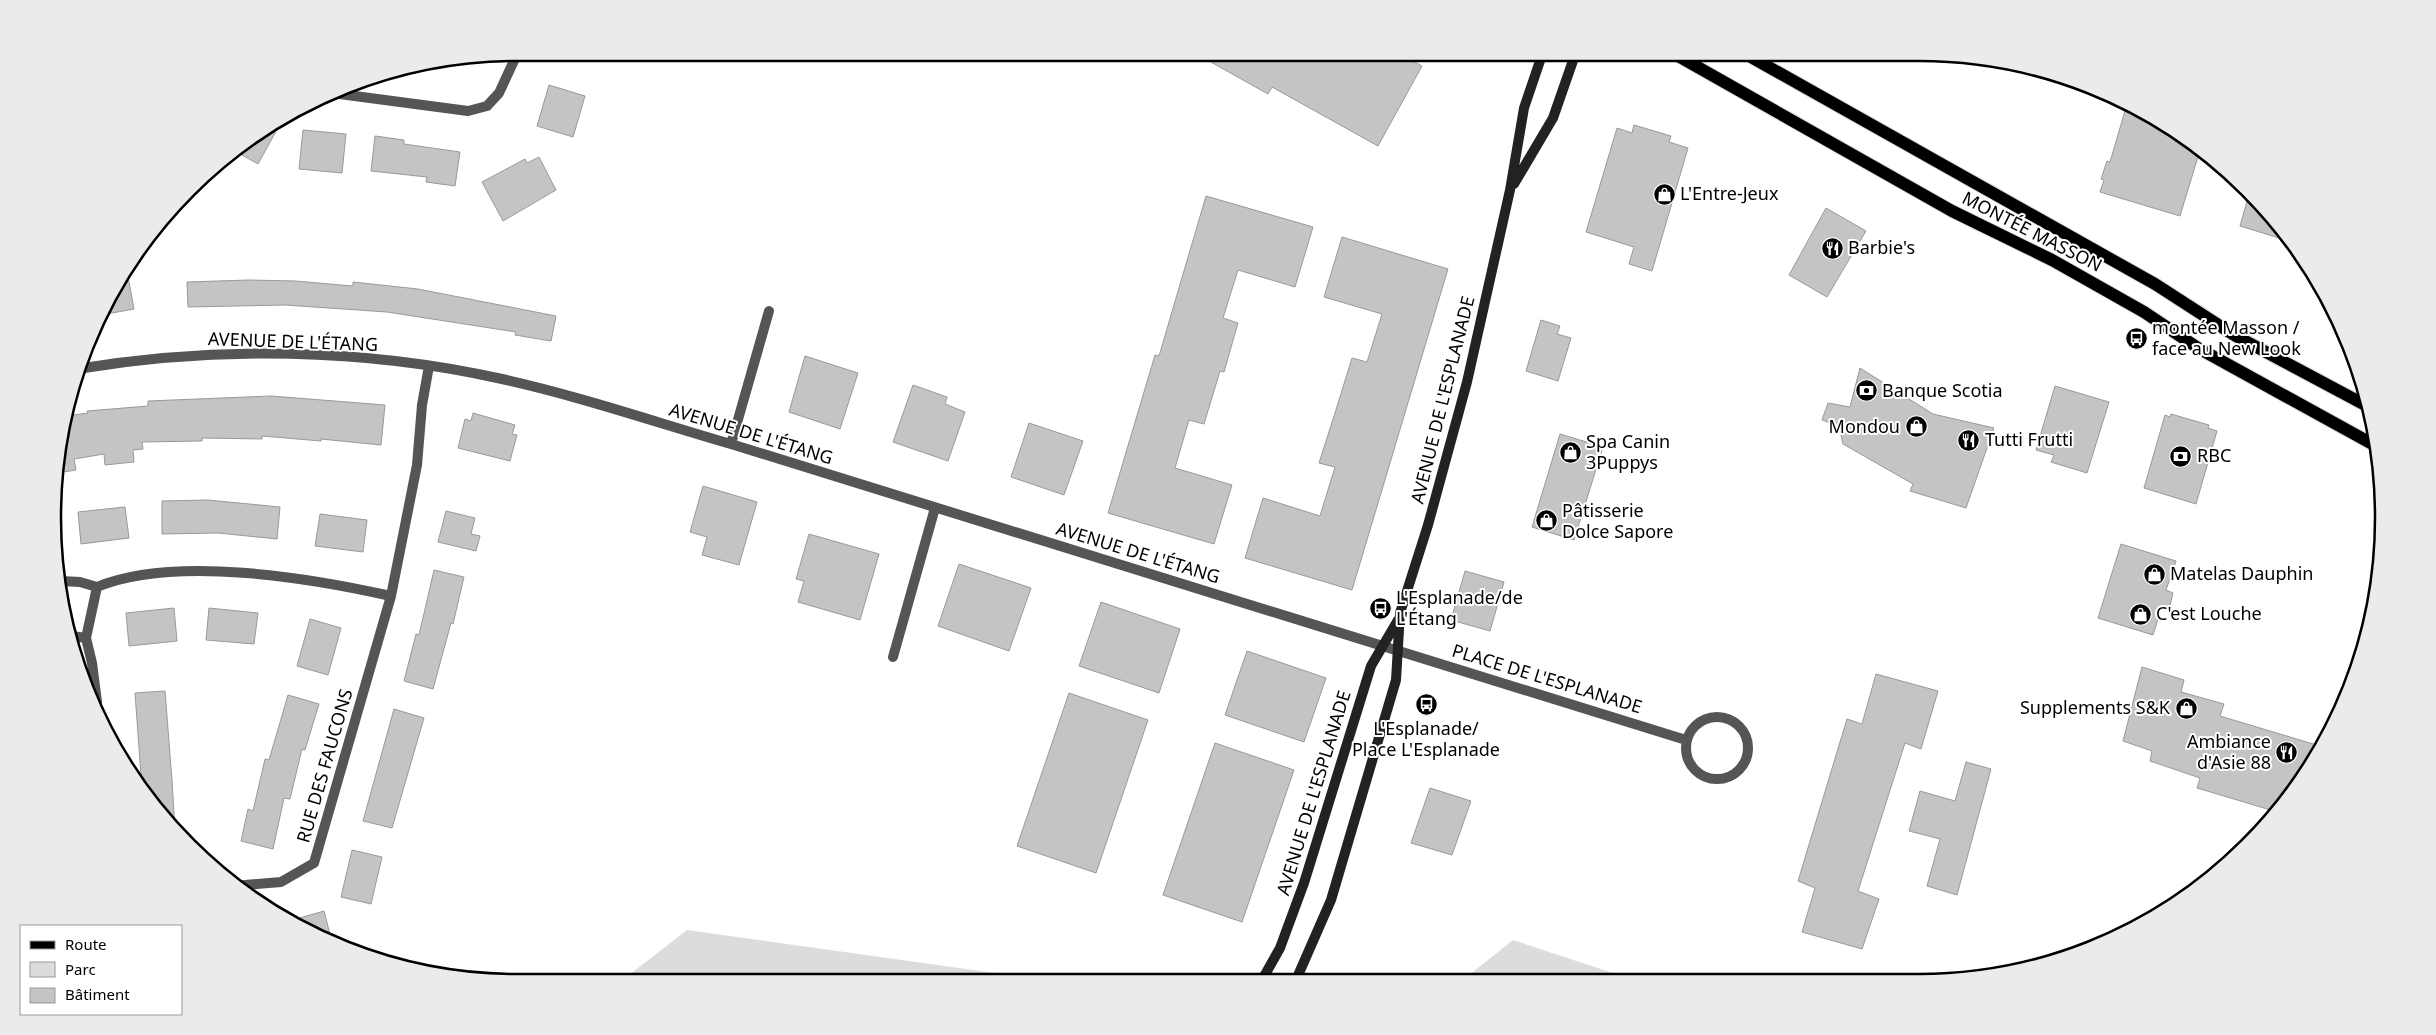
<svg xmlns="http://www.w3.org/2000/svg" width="2436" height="1035" font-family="'Noto Sans',sans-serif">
<rect width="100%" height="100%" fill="#fff"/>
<path fill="#dcdcdc" d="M 687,930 L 1052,981 L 620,982 Z
M 1513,940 L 1631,979 L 1463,980 Z"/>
<path fill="#c4c4c4" stroke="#999" d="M 1193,52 L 1397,52 L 1422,66 L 1378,146 L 1272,87 L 1268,94 Z
M 549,85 L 585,96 L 573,137 L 537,126 Z
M 2127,104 L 2151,115 L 2200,150 L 2180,216 L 2100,192 L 2104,180 L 2101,179 L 2107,161 L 2110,162 Z
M 285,115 L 258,164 L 235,151 L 261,132 Z
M 1634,125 L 1671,136 L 1669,142 L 1688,148 L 1652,271 L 1629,264 L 1634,247 L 1586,232 L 1617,128 L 1632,133 Z
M 303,130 L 346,134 L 342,173 L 299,169 Z
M 375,136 L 404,140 L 404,144 L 460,152 L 455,186 L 426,182 L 427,177 L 371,171 Z
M 539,157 L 556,190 L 503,221 L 482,182 L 525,159 L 527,163 Z
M 2249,194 L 2287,234 L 2292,242 L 2240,226 Z
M 1206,196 L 1313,227 L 1295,287 L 1238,270 L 1223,318 L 1238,323 L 1224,372 L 1220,371 L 1204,424 L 1189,420 L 1175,468 L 1232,485 L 1214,544 L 1108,513 L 1155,355 L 1159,356 Z
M 1826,208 L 1866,231 L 1827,297 L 1789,275 Z
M 1342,237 L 1448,269 L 1352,590 L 1245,558 L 1263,498 L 1320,516 L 1335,467 L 1319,463 L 1335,413 L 1352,358 L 1367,362 L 1382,314 L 1324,297 Z
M 127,271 L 134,309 L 101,315 L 115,285 Z
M 249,280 L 295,281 L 353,286 L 353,282 L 418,289 L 556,316 L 551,341 L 515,335 L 516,332 L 387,312 L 285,305 L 188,307 L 187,282 Z
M 1541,320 L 1560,326 L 1557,334 L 1571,338 L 1558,381 L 1526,371 Z
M 805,356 L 858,373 L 840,429 L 789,412 Z
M 1860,368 L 1933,414 L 1994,428 L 1966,508 L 1910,491 L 1913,484 L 1843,444 L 1839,426 L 1822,420 L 1828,403 L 1850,407 Z
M 913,385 L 947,397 L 945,404 L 965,412 L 948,461 L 893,442 Z
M 2055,386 L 2109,402 L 2087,473 L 2051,462 L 2054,455 L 2036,450 Z
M 271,396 L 385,405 L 381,445 L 321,439 L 321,441 L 262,436 L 262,439 L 202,438 L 202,441 L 142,442 L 143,449 L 133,450 L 134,462 L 105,465 L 104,454 L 74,459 L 76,470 L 57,473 L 57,457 L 66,416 L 88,413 L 87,411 L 148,406 L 148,401 Z
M 473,413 L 515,425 L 512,434 L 517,435 L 510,461 L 458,448 L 465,419 L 471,421 Z
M 2171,414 L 2209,425 L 2208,428 L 2217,431 L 2196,504 L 2144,488 L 2165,415 L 2170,417 Z
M 1029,423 L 1083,441 L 1064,495 L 1011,477 Z
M 1560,434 L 1603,447 L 1574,540 L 1532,527 Z
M 703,486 L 757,502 L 739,565 L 702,555 L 707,537 L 690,532 Z
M 208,500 L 280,507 L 277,539 L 218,533 L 162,534 L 162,501 Z
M 125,507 L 129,538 L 81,544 L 78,512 Z
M 446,511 L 475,518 L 471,534 L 480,536 L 476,551 L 438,542 Z
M 320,514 L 367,520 L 363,552 L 315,546 Z
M 809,534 L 879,554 L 860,620 L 798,602 L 804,581 L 796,579 Z
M 2121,544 L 2176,561 L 2166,590 L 2173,593 L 2169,609 L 2162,606 L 2153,635 L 2098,618 Z
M 959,564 L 1031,588 L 1009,651 L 938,626 Z
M 434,570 L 464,577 L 453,624 L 451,623 L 433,689 L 404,681 L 416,634 L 419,635 Z
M 1465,571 L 1504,582 L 1490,631 L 1451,620 Z
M 1101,602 L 1180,629 L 1159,693 L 1079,666 Z
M 174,608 L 177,641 L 129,646 L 126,613 Z
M 209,608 L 258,613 L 254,644 L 206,640 Z
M 310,619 L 341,628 L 328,675 L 297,666 Z
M 1247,651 L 1326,678 L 1304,742 L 1225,715 Z
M 2142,667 L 2184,680 L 2181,692 L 2224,704 L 2220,716 L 2320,746 L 2305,776 L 2274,811 L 2197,788 L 2200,778 L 2150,761 L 2152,751 L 2123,741 Z
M 1876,674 L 1938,691 L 1921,749 L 1905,743 L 1858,891 L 1879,899 L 1862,949 L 1802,932 L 1815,888 L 1798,881 L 1847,719 L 1862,724 Z
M 165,691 L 172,780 L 175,831 L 142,789 L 135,693 Z
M 1069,693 L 1148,720 L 1096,873 L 1017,846 Z
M 288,695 L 319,704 L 305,750 L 302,749 L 290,799 L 284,798 L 273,849 L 241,841 L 248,809 L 253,811 L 265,759 L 269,760 Z
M 394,709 L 424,718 L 392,828 L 363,821 Z
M 1215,743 L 1294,770 L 1242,922 L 1163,895 Z
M 1966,762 L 1991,769 L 1957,895 L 1927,886 L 1940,839 L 1909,831 L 1920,791 L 1955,801 Z
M 1430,788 L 1471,801 L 1452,855 L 1411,843 Z
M 352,850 L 382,857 L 371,904 L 341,897 Z
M 324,911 L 331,938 L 296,919 Z"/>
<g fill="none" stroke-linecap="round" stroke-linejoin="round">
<defs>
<path id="primary" d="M 1671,52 L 1952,211 L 2052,260 L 2144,312 L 2198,348 L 2376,446
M 1742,52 L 2155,284 L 2234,335 L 2369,407"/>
</defs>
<use href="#primary" stroke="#dbdbdb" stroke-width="14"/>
<path stroke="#555" stroke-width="10" d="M 332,93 L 468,111 L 487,106 L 499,93 L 518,52
M 77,369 C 217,346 363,348 502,379 C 579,396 655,422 731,444 L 1686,740
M 731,444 L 769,311
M 61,581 L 80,582 L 97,587
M 72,636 L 86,638
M 893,657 L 935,508
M 97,702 L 92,663 L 86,638 L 97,587 C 174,555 311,578 391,596
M1686 748a31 31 0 1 1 62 0a31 31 0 1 1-62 0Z
M 234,886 L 281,882 L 314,863 L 391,596 L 417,465 L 422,405 L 429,366"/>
<path stroke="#222" stroke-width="10" d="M 1514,184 L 1553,118 L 1576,52
M 1262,980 L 1280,948 L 1304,883 L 1371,666 L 1398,620
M 1296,980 L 1331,900 L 1396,680 L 1400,613 L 1428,525 L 1467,382 L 1510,190 L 1524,108 L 1543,52"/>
<use href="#primary" stroke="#000" stroke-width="12"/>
</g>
<defs>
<symbol id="shop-disc" viewBox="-11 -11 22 22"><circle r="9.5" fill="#000" stroke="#fff"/><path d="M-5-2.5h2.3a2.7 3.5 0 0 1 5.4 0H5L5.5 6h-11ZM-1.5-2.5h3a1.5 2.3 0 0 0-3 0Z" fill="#fff"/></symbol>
<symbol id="restaurant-disc" viewBox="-11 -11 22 22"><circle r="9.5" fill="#000" stroke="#fff"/><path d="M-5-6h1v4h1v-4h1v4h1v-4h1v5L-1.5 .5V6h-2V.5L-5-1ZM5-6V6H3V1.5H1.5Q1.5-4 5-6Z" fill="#fff"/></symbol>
<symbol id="bus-disc" viewBox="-11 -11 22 22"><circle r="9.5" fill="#000" stroke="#fff"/><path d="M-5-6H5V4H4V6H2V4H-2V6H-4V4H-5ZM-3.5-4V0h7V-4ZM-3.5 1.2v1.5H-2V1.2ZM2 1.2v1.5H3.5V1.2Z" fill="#fff"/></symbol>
<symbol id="bank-disc" viewBox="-11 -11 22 22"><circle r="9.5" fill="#000" stroke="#fff"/><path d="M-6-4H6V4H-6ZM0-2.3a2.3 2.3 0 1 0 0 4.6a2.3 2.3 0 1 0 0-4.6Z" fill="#fff"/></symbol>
</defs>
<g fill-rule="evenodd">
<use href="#shop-disc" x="1652" y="182" width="25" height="25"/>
<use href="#restaurant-disc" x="1820" y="236" width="25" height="25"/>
<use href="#bus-disc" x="2124" y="326" width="25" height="25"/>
<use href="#bank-disc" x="1854" y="378" width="25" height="25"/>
<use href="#shop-disc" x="1904" y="414" width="25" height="25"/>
<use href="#restaurant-disc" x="1956" y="428" width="25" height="25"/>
<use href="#shop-disc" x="1558" y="440" width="25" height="25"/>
<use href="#bank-disc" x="2168" y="444" width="25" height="25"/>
<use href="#shop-disc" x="1534" y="508" width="25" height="25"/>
<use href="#shop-disc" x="2142" y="562" width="25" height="25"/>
<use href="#bus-disc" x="1368" y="596" width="25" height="25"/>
<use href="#shop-disc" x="2128" y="602" width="25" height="25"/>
<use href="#bus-disc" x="1414" y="692" width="25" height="25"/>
<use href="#shop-disc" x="2174" y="696" width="25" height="25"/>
<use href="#restaurant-disc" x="2274" y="740" width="25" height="25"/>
</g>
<g text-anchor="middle" stroke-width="4" stroke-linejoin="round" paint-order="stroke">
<g font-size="18" fill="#000" stroke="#fff" text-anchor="start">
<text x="1680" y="200">L'Entre-Jeux</text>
<text x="1848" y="254">Barbie's</text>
<text x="2152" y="334">montée Masson /<tspan x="2152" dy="21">face au New Look</tspan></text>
<text x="1882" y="397">Banque Scotia</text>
<text x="1900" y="433" text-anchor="end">Mondou</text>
<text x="1985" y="446">Tutti Frutti</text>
<text x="1586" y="448">Spa Canin<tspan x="1586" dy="21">3Puppys</tspan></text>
<text x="2197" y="462">RBC</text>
<text x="1562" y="517">Pâtisserie<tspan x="1562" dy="21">Dolce Sapore</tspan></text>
<text x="2170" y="580">Matelas Dauphin</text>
<text x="1396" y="604">L'Esplanade/de<tspan x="1396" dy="21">L'Étang</tspan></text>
<text x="2156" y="620">C'est Louche</text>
<text x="2170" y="714" text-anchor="end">Supplements S&amp;K</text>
<text x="1426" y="735" text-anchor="middle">L'Esplanade/<tspan x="1426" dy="21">Place L'Esplanade</tspan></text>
<text x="2271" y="748" text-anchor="end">Ambiance<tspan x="2271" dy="21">d'Asie 88</tspan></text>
</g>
<g font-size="18" fill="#000" stroke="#fff">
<text transform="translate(2032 232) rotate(27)" y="6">MONTÉE MASSON</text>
<text transform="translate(293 342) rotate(2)" y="6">AVENUE DE L'ÉTANG</text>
<text transform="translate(1443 400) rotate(-76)" y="6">AVENUE DE L'ESPLANADE</text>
<text transform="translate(751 434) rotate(17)" y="6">AVENUE DE L'ÉTANG</text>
<text transform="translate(1138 553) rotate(17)" y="6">AVENUE DE L'ÉTANG</text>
<text transform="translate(1547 679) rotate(17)" y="6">PLACE DE L'ESPLANADE</text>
<text transform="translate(325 766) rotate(-74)" y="6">RUE DES FAUCONS</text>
<text transform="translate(1314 793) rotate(-73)" y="6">AVENUE DE L'ESPLANADE</text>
</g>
</g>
<path d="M0 0H2436V1035H0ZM517 61H1919A456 456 0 0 1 2375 517V518A456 456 0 0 1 1919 974H517A456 456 0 0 1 61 518V517A456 456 0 0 1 517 61Z" fill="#ebebeb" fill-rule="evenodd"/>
<path fill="none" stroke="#000" stroke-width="2.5" d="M517 61H1919A456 456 0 0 1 2375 517V518A456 456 0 0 1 1919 974H517A456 456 0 0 1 61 518V517A456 456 0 0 1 517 61Z"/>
<rect x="20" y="925" width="162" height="90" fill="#ffffff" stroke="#999999"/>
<rect x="30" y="941" width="25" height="8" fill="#000000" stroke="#999999"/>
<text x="65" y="950" font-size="15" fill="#000000">Route</text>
<rect x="30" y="962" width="25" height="15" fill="#dcdcdc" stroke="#999999"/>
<text x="65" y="975" font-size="15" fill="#000000">Parc</text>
<rect x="30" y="988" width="25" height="15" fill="#c4c4c4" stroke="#999999"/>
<text x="65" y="1000" font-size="15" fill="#000000">Bâtiment</text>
</svg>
